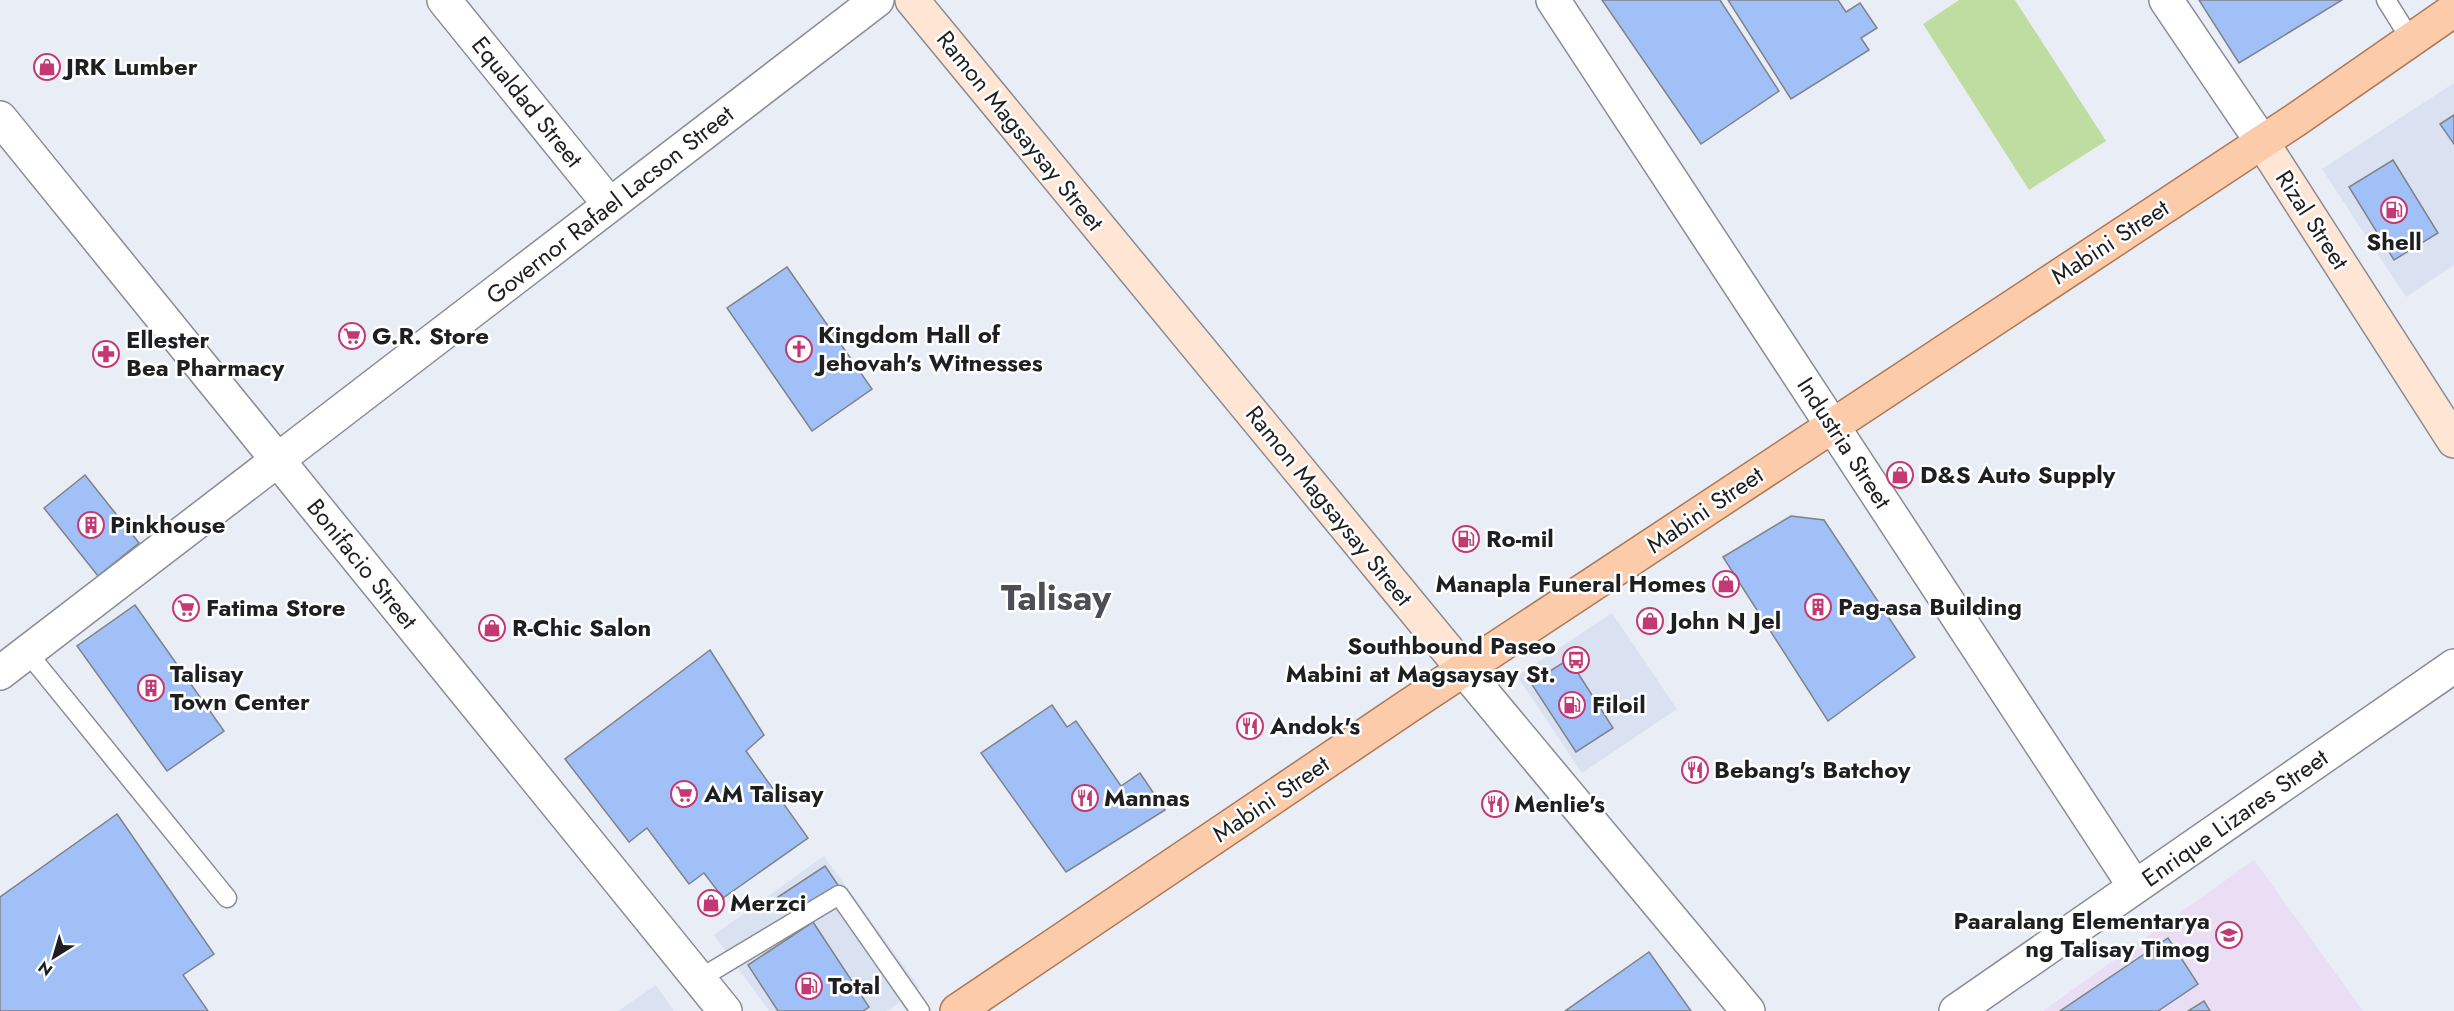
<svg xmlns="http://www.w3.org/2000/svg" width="2454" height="1011" font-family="Jost,sans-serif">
<rect width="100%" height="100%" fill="#e9edf5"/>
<path fill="#dae2f1" d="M 2454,83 L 2454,265 L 2406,297 L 2322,169 Z
M 1612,613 L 1677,709 L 1582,773 L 1517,676 Z
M 824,856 L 920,988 L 887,1011 L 769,1011 L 714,935 Z
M 656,985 L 674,1011 L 618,1011 Z"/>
<path fill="#e9def3" d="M 2254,860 L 2363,1011 L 2043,1011 Z"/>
<path fill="#c0dda1" d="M 1959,0 L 2015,0 L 2106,141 L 2029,190 L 1923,24 Z"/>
<path fill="#a2c0f8" stroke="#7e8289" stroke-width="1.5" d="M 1602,0 L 1720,0 L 1779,91 L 1701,144 Z
M 1728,0 L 1838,0 L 1846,12 L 1860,3 L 1877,28 L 1861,38 L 1869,50 L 1791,99 Z
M 2199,0 L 2342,0 L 2239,63 Z
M 2454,115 L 2454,144 L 2440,124 Z
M 2393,160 L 2438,233 L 2394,260 L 2349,187 Z
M 787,267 L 872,389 L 812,431 L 727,308 Z
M 85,475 L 139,543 L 98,576 L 44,508 Z
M 1791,516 L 1824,520 L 1915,657 L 1828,721 L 1723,557 Z
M 135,605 L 224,731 L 167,771 L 77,646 Z
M 710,650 L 764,735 L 746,751 L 808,838 L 723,898 L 704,873 L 689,884 L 647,828 L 629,842 L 565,759 Z
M 1569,659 L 1613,728 L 1576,752 L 1531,683 Z
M 1052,705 L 1067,727 L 1076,721 L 1121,786 L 1140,773 L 1165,810 L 1066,872 L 981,753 Z
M 117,814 L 214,954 L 183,975 L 208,1011 L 0,1011 L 0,897 Z
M 825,866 L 840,888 L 793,919 L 778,897 Z
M 813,922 L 869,1007 L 863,1011 L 778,1011 L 748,965 Z
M 2168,938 L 2198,984 L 2158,1011 L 2060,1011 Z
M 1649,952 L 1691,1011 L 1565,1011 Z
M 2204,1001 L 2210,1011 L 2188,1011 Z"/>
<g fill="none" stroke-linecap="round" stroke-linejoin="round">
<defs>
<path id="lane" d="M 2386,0 L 2411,40
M 27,652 L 227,898
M 699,979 L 839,895 L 920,1011"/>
<path id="street" d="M 444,0 L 610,205
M 1553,0 L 2135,887
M 2166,0 L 2262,142
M 0,118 L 725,1011
M 1464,670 L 1748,1011
M 0,673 L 877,0
M 1956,1011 L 2454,666"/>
<path id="secondary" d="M 912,0 L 1464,670
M 2262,142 L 2454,441"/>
<path id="primary" d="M 957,1011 L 1410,705 L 2297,119 L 2454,10"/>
</defs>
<use href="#lane" stroke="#898c94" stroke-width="21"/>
<use href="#street" stroke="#898c94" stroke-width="36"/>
<use href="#secondary" stroke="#898c94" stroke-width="36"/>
<use href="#primary" stroke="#ad7855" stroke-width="36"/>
<use href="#lane" stroke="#fff" stroke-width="18"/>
<use href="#street" stroke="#fff" stroke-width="33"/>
<use href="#secondary" stroke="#fee5d4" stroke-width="33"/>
<use href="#primary" stroke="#fccbaa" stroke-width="33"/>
</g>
<defs>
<symbol id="shop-ring" viewBox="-11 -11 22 22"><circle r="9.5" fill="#fff" stroke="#c23974" stroke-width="1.5"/><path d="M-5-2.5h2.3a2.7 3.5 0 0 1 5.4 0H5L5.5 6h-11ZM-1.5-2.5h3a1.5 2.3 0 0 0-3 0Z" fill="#c23974"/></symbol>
<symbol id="fuel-ring" viewBox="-11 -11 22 22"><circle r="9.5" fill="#fff" stroke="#c23974" stroke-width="1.5"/><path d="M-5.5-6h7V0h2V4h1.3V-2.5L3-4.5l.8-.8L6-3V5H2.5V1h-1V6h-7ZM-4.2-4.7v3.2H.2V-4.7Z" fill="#c23974"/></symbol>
<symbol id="supermarket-ring" viewBox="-11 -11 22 22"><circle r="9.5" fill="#fff" stroke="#c23974" stroke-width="1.5"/><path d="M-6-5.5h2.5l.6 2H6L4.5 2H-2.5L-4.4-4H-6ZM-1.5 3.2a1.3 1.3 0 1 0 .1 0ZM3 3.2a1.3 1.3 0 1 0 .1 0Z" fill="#c23974"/></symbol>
<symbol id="church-ring" viewBox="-11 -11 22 22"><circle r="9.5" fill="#fff" stroke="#c23974" stroke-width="1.5"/><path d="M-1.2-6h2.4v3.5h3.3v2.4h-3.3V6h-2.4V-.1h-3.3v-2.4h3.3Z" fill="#c23974"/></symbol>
<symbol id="pharmacy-ring" viewBox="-11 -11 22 22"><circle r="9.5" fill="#fff" stroke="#c23974" stroke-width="1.5"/><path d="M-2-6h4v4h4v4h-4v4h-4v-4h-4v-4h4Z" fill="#c23974"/></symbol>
<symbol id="building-ring" viewBox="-11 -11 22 22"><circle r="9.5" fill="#fff" stroke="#c23974" stroke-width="1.5"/><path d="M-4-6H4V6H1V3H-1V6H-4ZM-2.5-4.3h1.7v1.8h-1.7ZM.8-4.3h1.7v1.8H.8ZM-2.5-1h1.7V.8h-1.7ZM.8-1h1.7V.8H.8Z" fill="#c23974"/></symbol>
<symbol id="bus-ring" viewBox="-11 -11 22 22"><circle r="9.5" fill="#fff" stroke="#c23974" stroke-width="1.5"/><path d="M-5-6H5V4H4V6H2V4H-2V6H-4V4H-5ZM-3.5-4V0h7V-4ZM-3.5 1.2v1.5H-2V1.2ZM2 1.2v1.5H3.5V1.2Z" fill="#c23974"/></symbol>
<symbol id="restaurant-ring" viewBox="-11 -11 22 22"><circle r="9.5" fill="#fff" stroke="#c23974" stroke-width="1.5"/><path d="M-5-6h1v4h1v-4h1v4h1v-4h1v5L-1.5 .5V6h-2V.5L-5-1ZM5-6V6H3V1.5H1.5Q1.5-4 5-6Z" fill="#c23974"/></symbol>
<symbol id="school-ring" viewBox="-11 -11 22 22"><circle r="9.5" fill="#fff" stroke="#c23974" stroke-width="1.5"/><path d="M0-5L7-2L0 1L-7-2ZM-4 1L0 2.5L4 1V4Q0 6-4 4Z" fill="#c23974"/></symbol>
</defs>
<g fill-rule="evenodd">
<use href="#shop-ring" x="32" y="52" width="30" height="30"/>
<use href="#fuel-ring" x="2379" y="195" width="30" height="30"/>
<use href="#supermarket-ring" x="337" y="321" width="30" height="30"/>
<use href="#church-ring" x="784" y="334" width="30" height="30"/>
<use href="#pharmacy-ring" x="91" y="339" width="30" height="30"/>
<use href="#shop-ring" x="1885" y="460" width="30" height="30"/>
<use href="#building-ring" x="76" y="510" width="30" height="30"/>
<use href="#fuel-ring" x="1451" y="524" width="30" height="30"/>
<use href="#shop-ring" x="1711" y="569" width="30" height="30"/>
<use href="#building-ring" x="1803" y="592" width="30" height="30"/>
<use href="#supermarket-ring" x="171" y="593" width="30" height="30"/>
<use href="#shop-ring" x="1635" y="606" width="30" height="30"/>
<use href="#shop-ring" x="477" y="613" width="30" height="30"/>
<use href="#bus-ring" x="1561" y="645" width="30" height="30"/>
<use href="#building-ring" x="136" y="673" width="30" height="30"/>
<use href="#fuel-ring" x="1557" y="690" width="30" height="30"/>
<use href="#restaurant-ring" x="1235" y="711" width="30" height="30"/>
<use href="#restaurant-ring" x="1680" y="755" width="30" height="30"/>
<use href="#supermarket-ring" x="669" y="779" width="30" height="30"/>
<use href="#restaurant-ring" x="1070" y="783" width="30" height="30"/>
<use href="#restaurant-ring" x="1480" y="789" width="30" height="30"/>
<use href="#shop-ring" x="696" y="888" width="30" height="30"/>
<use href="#school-ring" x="2214" y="920" width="30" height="30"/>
<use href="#fuel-ring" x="794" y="971" width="30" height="30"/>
</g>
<g text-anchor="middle" stroke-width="5" stroke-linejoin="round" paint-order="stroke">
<g font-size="24" font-weight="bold" fill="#1d1f21" stroke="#fff" text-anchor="start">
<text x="66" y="75">JRK Lumber</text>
<text x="2394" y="250" text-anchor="middle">Shell</text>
<text x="818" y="343">Kingdom Hall of<tspan x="818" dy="28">Jehovah's Witnesses</tspan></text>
<text x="372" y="344">G.R. Store</text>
<text x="126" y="348">Ellester<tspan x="126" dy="28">Bea Pharmacy</tspan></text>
<text x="1920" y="483">D&amp;S Auto Supply</text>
<text x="110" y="533">Pinkhouse</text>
<text x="1486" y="547">Ro-mil</text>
<text x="1706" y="592" text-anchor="end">Manapla Funeral Homes</text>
<text x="1838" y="615">Pag-asa Building</text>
<text x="206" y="616">Fatima Store</text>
<text x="1670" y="629">John N Jel</text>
<text x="512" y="636">R-Chic Salon</text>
<text x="1556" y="654" text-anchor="end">Southbound Paseo<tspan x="1556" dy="28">Mabini at Magsaysay St.</tspan></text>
<text x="170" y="682">Talisay<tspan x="170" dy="28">Town Center</tspan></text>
<text x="1592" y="713">Filoil</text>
<text x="1270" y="734">Andok's</text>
<text x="1714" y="778">Bebang's Batchoy</text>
<text x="704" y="802">AM Talisay</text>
<text x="1104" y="806">Mannas</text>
<text x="1514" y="812">Menlie's</text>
<text x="730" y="911">Merzci</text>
<text x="2210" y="929" text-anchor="end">Paaralang Elementarya<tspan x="2210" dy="28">ng Talisay Timog</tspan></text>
<text x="828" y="994">Total</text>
</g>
<g font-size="24" fill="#1d1f21" stroke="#fff">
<text transform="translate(527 102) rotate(51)" y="8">Equaldad Street</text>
<text transform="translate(1020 131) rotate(51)" y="8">Ramon Magsaysay Street</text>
<text transform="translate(610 205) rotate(-38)" y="8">Governor Rafael Lacson Street</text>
<text transform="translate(2312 220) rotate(57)" y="8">Rizal Street</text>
<text transform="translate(2110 242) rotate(-33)" y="8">Mabini Street</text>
<text transform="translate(1844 443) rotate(57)" y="8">Industria Street</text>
<text transform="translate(1329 506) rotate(51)" y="8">Ramon Magsaysay Street</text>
<text transform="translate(1705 510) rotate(-34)" y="8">Mabini Street</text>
<text transform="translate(362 564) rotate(51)" y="8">Bonifacio Street</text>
<text transform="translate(1271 799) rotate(-34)" y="8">Mabini Street</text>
<text transform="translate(2235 818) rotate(-35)" y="8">Enrique Lizares Street</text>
</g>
<g font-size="36" font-weight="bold" fill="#4b4e55" stroke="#fff">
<text x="1056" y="610">Talisay</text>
</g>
</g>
<g transform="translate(54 957) rotate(217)" stroke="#ffffff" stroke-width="4.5" paint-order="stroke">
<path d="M0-4.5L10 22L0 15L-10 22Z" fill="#1d1f21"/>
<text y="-9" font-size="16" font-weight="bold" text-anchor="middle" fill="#1d1f21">N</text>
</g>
</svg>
